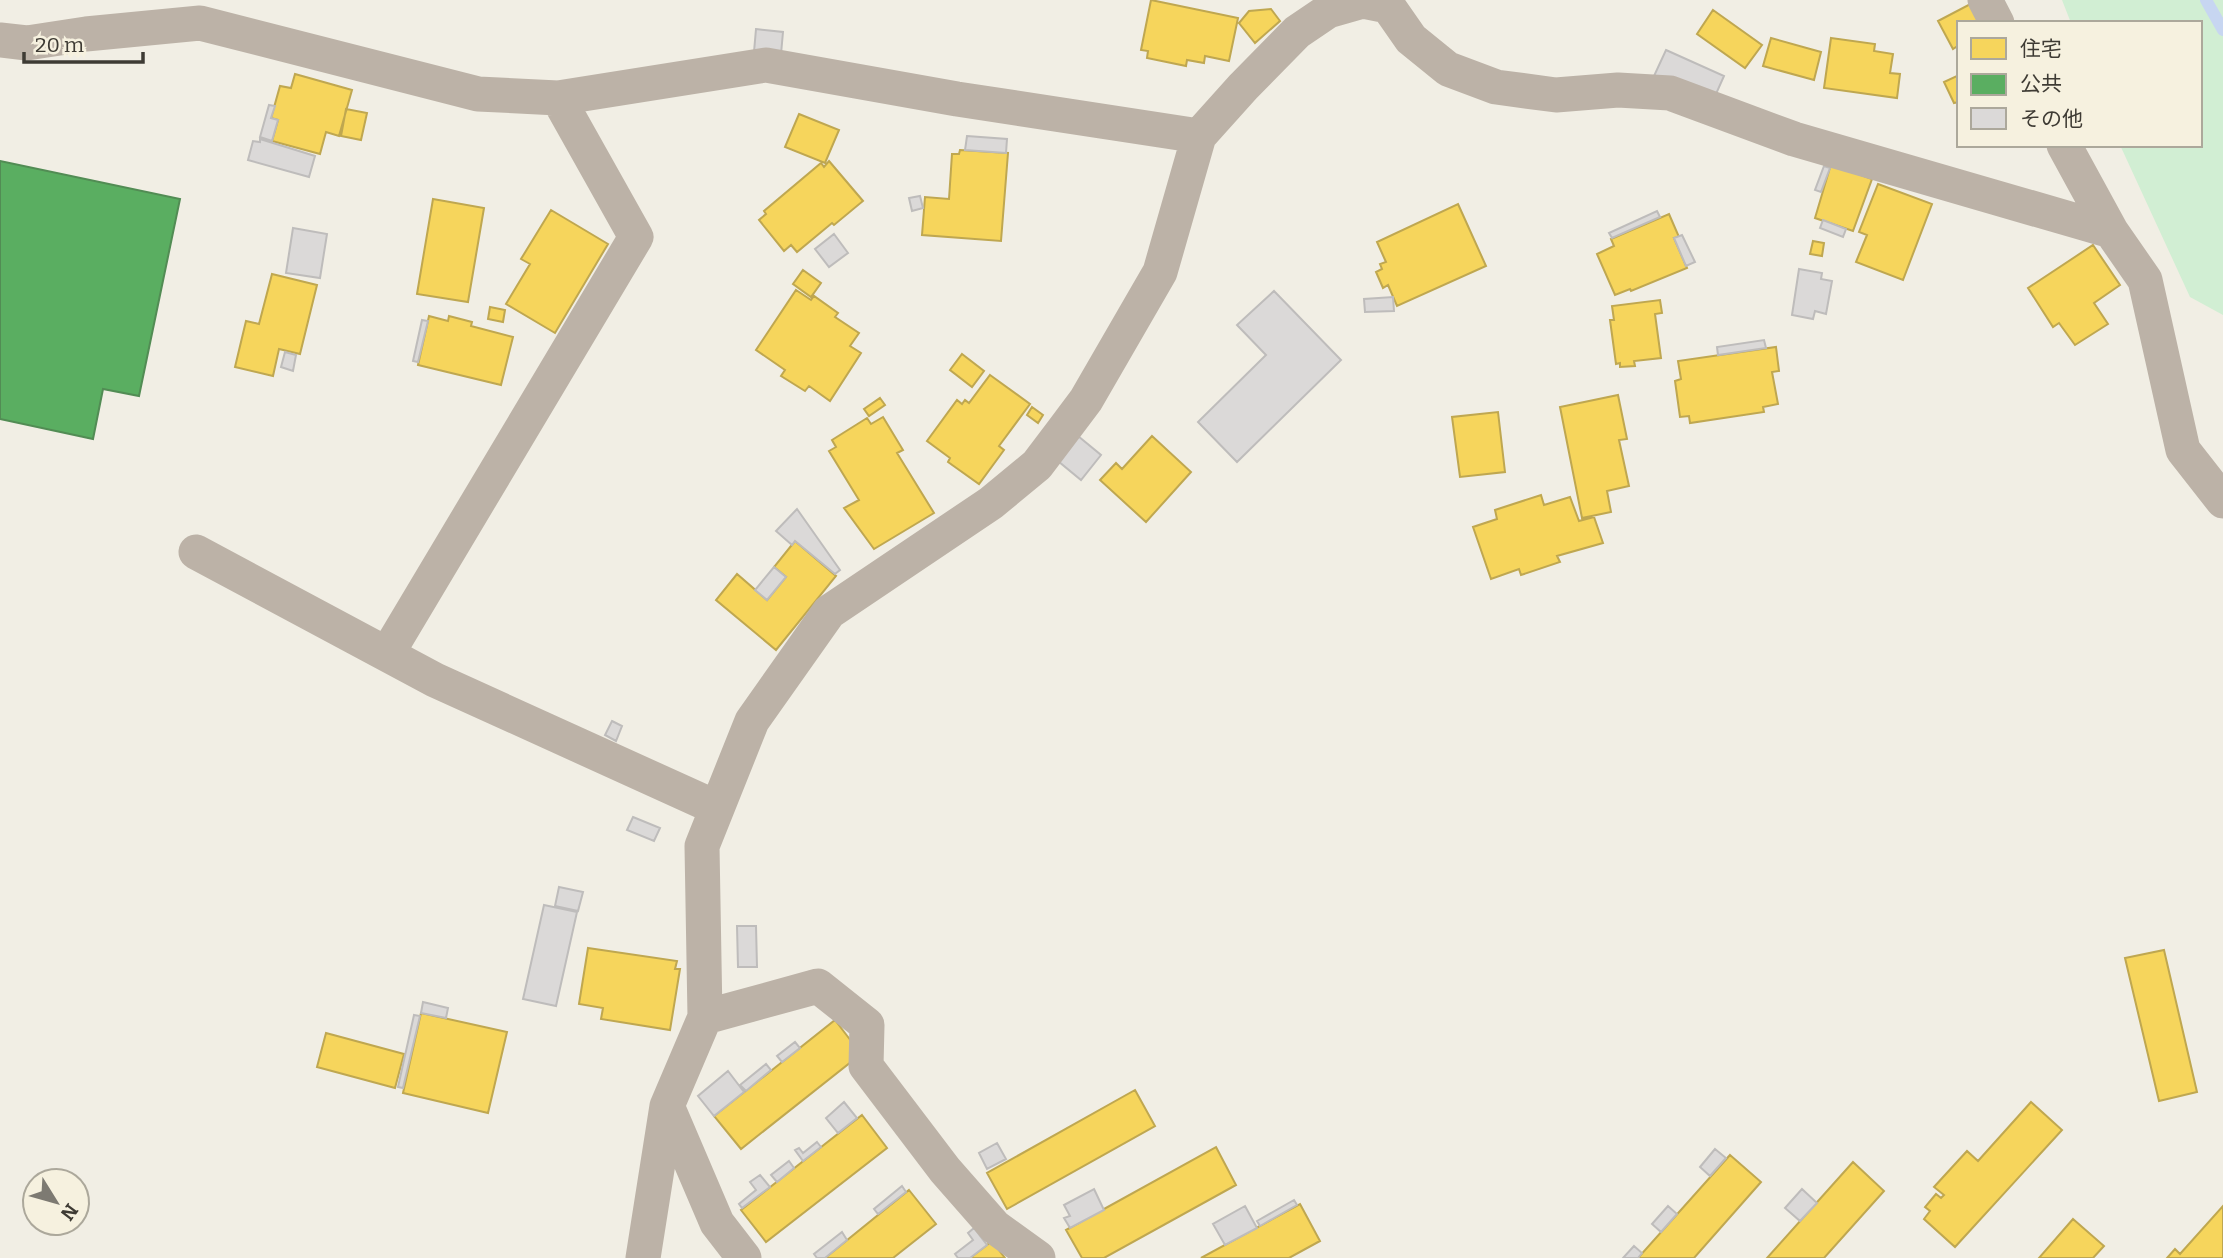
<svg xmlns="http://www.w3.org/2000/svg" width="2223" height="1258" font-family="Bitter,'Noto Sans JP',serif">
<rect width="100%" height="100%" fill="#f1eee4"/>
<path fill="#d1eed3" d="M 2062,0 L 2223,0 L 2223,315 L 2190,297 L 2120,145 L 2200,145 L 2200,23 L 2071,23 Z"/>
<path fill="#f6d55c" stroke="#bfa750" stroke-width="2" d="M 1151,0 L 1238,18 L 1229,61 L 1205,56 L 1204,63 L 1187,60 L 1186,66 L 1147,58 L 1148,51 L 1141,50 Z
M 1978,0 L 2003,23 L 1959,23 L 1959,51 L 1956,47 L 1953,49 L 1938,21 Z
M 1271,9 L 1280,21 L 1255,43 L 1239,23 L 1249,11 Z
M 1713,10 L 1762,45 L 1745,68 L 1697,34 Z
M 1771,38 L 1821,52 L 1814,80 L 1763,66 Z
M 1831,38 L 1875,44 L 1874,51 L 1893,54 L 1890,73 L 1900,74 L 1897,98 L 1824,88 Z
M 295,74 L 352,90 L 339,136 L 326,132 L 320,154 L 272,141 L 278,120 L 271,118 L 280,86 L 291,88 Z
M 1959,75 L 1959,102 L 1954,103 L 1944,82 Z
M 346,109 L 367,113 L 361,140 L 341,136 Z
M 799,114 L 839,130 L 825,163 L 785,147 Z
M 960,150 L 1008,153 L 1001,241 L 922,235 L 925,197 L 949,199 L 952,154 L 959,154 Z
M 829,161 L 863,201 L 834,225 L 832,223 L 797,252 L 791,245 L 784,251 L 759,220 L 766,214 L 764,211 L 821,163 L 824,167 Z
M 1831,164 L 1872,179 L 1853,231 L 1815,218 Z
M 1878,184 L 1932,204 L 1903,280 L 1856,262 L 1867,235 L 1859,232 Z
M 433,199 L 484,208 L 468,302 L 417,294 Z
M 1458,204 L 1486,266 L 1397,306 L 1388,285 L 1383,288 L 1376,272 L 1382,269 L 1380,264 L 1386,262 L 1377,242 Z
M 551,210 L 608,244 L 555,333 L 506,304 L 530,264 L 521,259 Z
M 1669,214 L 1679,237 L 1674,238 L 1687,268 L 1631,291 L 1630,289 L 1615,295 L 1597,254 L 1614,246 L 1611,239 Z
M 1813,241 L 1824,243 L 1822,256 L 1810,254 Z
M 2093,245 L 2120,285 L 2094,303 L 2108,324 L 2075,345 L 2059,323 L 2053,327 L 2028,288 Z
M 803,270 L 821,283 L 811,297 L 793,284 Z
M 272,274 L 317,285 L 300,354 L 279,349 L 273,376 L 235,367 L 246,321 L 259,324 Z
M 796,290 L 811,300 L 814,296 L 838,313 L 835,317 L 859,333 L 850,346 L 861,353 L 830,401 L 809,386 L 805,391 L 781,376 L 785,370 L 756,350 Z
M 1660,300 L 1662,313 L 1655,314 L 1661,358 L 1634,361 L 1635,366 L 1620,367 L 1620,363 L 1616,364 L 1610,320 L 1614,320 L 1612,306 Z
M 490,307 L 505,310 L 503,322 L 488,319 Z
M 429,316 L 448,321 L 449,316 L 472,322 L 471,326 L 513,337 L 501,385 L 418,365 Z
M 1776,347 L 1779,371 L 1772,372 L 1778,404 L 1763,407 L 1764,412 L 1690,423 L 1689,416 L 1680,417 L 1675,381 L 1681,379 L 1678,361 Z
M 962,354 L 984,371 L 972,387 L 950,370 Z
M 990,375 L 1030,404 L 999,446 L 1004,450 L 979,484 L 948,462 L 950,458 L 927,441 L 957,400 L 962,404 L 965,400 L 969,403 Z
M 1618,395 L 1627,439 L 1619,440 L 1629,486 L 1607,491 L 1611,512 L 1582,518 L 1560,407 Z
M 880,398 L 885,405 L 869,416 L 864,409 Z
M 1032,407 L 1043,415 L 1038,423 L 1027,415 Z
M 1498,412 L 1505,472 L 1460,477 L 1452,417 Z
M 883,417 L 903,450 L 897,453 L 934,513 L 874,549 L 844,508 L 859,500 L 829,451 L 836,447 L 832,440 L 867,418 L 871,424 Z
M 1152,436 L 1191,472 L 1146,522 L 1100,480 L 1116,463 L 1122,469 Z
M 1541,495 L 1544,505 L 1570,497 L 1579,521 L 1594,517 L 1603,543 L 1557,556 L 1560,562 L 1521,575 L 1519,569 L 1491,579 L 1473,527 L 1497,519 L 1495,510 Z
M 795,541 L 836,576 L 776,650 L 716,600 L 737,574 L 767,600 L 786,577 L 774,567 Z
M 588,948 L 677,961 L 675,969 L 680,969 L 670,1030 L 601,1019 L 603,1008 L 579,1004 Z
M 2164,950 L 2197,1092 L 2159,1101 L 2125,958 Z
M 421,1013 L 507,1032 L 488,1113 L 403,1093 Z
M 835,1020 L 861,1054 L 741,1149 L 714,1116 Z
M 326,1033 L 404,1054 L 395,1088 L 317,1067 Z
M 1135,1090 L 1155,1126 L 1007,1209 L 987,1173 Z
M 2031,1102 L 2062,1130 L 1955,1247 L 1924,1219 L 1930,1211 L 1925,1207 L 1936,1194 L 1941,1198 L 1944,1195 L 1934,1187 L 1967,1151 L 1978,1161 Z
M 862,1115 L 887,1148 L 766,1242 L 741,1210 Z
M 1216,1147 L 1236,1185 L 1104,1258 L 1082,1258 L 1066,1230 Z
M 1730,1155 L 1761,1182 L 1694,1258 L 1638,1258 Z
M 1853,1162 L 1884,1191 L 1824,1258 L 1767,1258 Z
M 909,1190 L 936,1224 L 893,1258 L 825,1258 Z
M 1300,1204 L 1320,1241 L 1289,1258 L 1201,1258 Z
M 2223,1206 L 2223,1258 L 2167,1258 L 2175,1249 L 2180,1254 Z
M 2073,1219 L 2104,1246 L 2093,1258 L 2039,1258 Z
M 992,1241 L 1005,1258 L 970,1258 L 987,1245 Z"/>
<path fill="#5aae61" stroke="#528c54" stroke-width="2" d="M 0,161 L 180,199 L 139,396 L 103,389 L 93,439 L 0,419 Z"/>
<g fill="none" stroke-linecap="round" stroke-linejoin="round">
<path stroke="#c7d6f1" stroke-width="12" d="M 2206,0 L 2223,30"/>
</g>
<path fill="#dbd9d8" stroke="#bebcbb" stroke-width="2" d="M 756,29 L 783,32 L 781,54 L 754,52 Z
M 1666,50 L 1724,76 L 1712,103 L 1654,76 Z
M 269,105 L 275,106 L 271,118 L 278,120 L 272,141 L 260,137 Z
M 967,136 L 1007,139 L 1006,153 L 965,150 Z
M 260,139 L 315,156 L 309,177 L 248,160 L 253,141 L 260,142 Z
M 1824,166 L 1830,168 L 1821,192 L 1815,190 Z
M 920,196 L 923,208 L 912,211 L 909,198 Z
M 1657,211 L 1660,217 L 1612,238 L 1609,233 Z
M 1823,220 L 1846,229 L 1843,237 L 1820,228 Z
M 293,228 L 327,234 L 320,278 L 286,273 Z
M 834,234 L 848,253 L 829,267 L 815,249 Z
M 1682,235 L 1695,262 L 1686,266 L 1674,238 Z
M 1799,269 L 1822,273 L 1821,279 L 1832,281 L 1826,314 L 1815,311 L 1813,319 L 1792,315 Z
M 1274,291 L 1341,360 L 1237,462 L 1198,422 L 1266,355 L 1237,325 Z
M 1393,297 L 1394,311 L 1365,312 L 1364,299 Z
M 422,320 L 428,321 L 418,362 L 413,361 Z
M 1764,340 L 1766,348 L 1718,355 L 1717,347 Z
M 285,352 L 296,355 L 293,371 L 281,367 Z
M 1078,436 L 1101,455 L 1081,480 L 1058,461 Z
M 797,509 L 840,570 L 835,574 L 795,541 L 792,545 L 776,531 Z
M 774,567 L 786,577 L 767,600 L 755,590 Z
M 612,721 L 622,726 L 616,741 L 605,735 Z
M 633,817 L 660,828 L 654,841 L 627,830 Z
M 559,887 L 583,892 L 578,911 L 555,906 Z
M 544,905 L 577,912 L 556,1006 L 523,999 Z
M 737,926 L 756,926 L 757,967 L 738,967 Z
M 423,1002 L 448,1008 L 446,1018 L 421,1013 Z
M 414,1015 L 420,1016 L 403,1088 L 398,1087 Z
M 795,1042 L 800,1048 L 782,1062 L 777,1056 Z
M 766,1064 L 771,1070 L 746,1091 L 740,1085 Z
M 728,1071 L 744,1092 L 714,1116 L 698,1096 Z
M 844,1102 L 857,1118 L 838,1133 L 826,1118 Z
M 817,1142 L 821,1147 L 803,1161 L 795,1150 L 799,1148 L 803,1153 Z
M 997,1143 L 1006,1159 L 987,1169 L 979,1153 Z
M 1715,1149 L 1726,1158 L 1710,1176 L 1700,1167 Z
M 789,1161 L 794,1168 L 777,1182 L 771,1175 Z
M 760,1175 L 770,1187 L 742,1208 L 739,1204 L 756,1190 L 750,1182 Z
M 902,1186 L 906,1192 L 878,1214 L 874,1209 Z
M 1094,1189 L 1104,1210 L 1070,1228 L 1064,1218 L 1070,1216 L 1064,1205 Z
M 1802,1189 L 1817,1203 L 1800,1221 L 1785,1208 Z
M 1294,1200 L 1297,1205 L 1260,1226 L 1257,1221 Z
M 1245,1206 L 1257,1228 L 1225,1245 L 1213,1224 Z
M 1668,1206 L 1677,1214 L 1661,1232 L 1652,1224 Z
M 974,1228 L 987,1245 L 970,1258 L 958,1258 L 955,1254 L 973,1240 L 968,1233 Z
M 842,1232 L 847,1240 L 825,1258 L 817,1258 L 814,1254 Z
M 1634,1246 L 1642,1253 L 1638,1258 L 1623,1258 Z"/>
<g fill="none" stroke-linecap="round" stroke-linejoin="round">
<path stroke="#bcb2a7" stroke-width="35" d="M 1985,0 L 1997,23
M 0,40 L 27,43 L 86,34 L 200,23 L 478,94 L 558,98 L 766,65 L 957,99 L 1199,136
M 2064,145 L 2111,231 L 2145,280 L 2183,450 L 2223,501
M 196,552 L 435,680 L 717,808
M 387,654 L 636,237 L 558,98
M 705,1017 L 818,986 L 867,1025 L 866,1066 L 945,1170 L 995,1227 L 1038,1258
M 667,1106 L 717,1223 L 744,1258
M 643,1258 L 667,1106 L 705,1017 L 702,846 L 752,721 L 829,612 L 991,503 L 1037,465 L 1062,432 L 1086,400 L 1160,272 L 1199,136 L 1243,87 L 1297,32 L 1328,11 L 1363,1 L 1388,6 L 1411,39 L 1448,69 L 1496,87 L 1556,95 L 1618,90 L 1670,93 L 1794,139 L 2111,231"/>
</g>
<rect x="1957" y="21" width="245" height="126" fill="#f6f1df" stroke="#aca89b" stroke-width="2"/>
<rect x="1971" y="38" width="35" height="21" fill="#f6d55c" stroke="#aca89b" stroke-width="2"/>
<text x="2020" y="56" font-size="21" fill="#3e3b34">住宅</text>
<rect x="1971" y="74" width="35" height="21" fill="#5aae61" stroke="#aca89b" stroke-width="2"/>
<text x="2020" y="91" font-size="21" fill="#3e3b34">公共</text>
<rect x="1971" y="108" width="35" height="21" fill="#dbd9d8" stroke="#aca89b" stroke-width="2"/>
<text x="2020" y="126" font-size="21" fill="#3e3b34">その他</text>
<g transform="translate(56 1202) rotate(127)"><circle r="33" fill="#f6f1df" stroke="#aca89b" stroke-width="2"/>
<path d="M0-5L12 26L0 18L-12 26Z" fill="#7d7a72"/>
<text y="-10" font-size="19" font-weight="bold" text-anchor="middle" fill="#3e3b34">N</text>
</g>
<path d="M24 52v10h119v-10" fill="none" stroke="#3e3b34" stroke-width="3.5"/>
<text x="35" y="52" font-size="21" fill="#3e3b34" stroke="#f6f1df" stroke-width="5" paint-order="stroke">20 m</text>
</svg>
